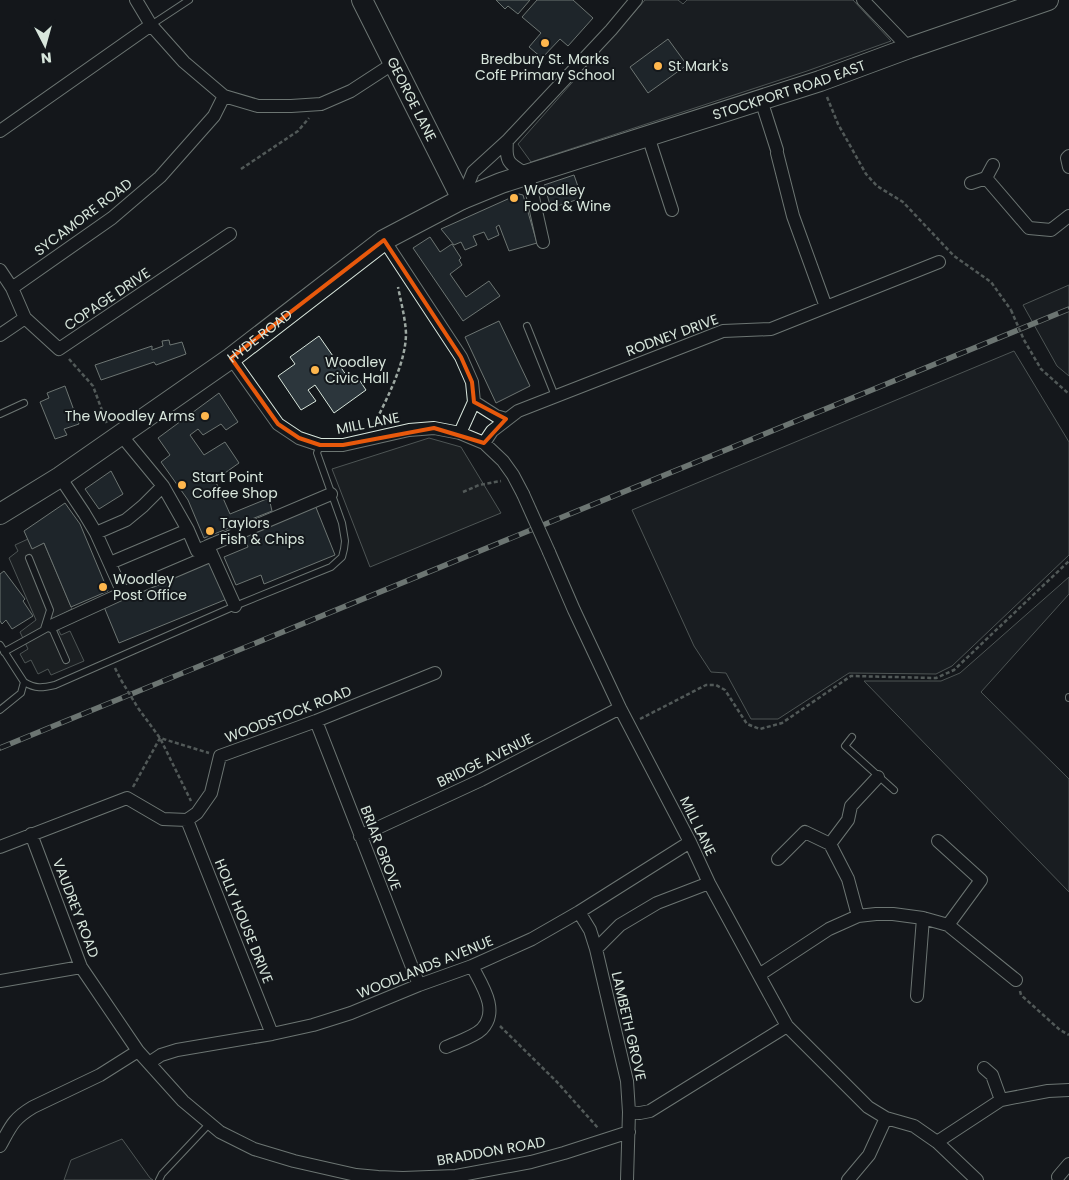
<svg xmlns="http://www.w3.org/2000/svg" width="1069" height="1180" font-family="Poppins,sans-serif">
<rect width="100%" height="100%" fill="#14181c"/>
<path fill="#202428" stroke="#939e99" d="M 645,0 L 678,0 L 683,4 L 687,0 L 853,0 L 891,41 L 807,71 L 531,162 L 518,144 Z
M 1069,285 L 1069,376 L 1057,366 L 1023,305 Z
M 1014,351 L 1069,442 L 1069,555 L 952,666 L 936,674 L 849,673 L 778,719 L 751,719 L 726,673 L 711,672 L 694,646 L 632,510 Z
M 1069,577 L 1069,594 L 981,692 L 1069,779 L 1069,892 L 864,681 L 941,681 L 960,673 Z
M 122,1139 L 150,1178 L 153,1180 L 64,1180 L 71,1160 Z"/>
<path fill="#24282b" stroke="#939e99" d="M 429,438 L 461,447 L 501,513 L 370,567 L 332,469 Z
M 28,539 L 32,548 L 44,543 L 72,609 L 53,619 L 61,635 L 70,631 L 84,661 L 51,675 L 48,669 L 38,674 L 31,660 L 25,663 L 20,654 L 28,649 L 20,632 L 36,620 L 9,558 L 18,551 L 15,545 Z"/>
<path fill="#2c363c" stroke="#d8e6dc" d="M 496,0 L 530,0 L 518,14 L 508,6 L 505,9 Z
M 537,0 L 573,0 L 593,18 L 568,46 L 560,39 L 542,58 L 529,47 L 541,33 L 522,17 Z
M 668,39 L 687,65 L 648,93 L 630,67 Z
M 574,175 L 582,198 L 551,208 L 544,185 Z
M 519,194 L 523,195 L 537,243 L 509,251 L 499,225 L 496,227 L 499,235 L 488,240 L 484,232 L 473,236 L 477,245 L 465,250 L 461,242 L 454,245 L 441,229 Z
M 430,237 L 440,252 L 452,244 L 461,258 L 459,260 L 462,265 L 450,274 L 466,297 L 489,281 L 500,296 L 463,321 L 413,248 Z
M 499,321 L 530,386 L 496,403 L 465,337 Z
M 319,336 L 351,382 L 358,378 L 366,390 L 334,413 L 315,385 L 308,390 L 316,401 L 301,410 L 278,376 L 295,364 L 290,357 Z
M 169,340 L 170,345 L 182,342 L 186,354 L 156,365 L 154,362 L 101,380 L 95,365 L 152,346 L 152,350 L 163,346 L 162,341 Z
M 65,386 L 79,424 L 64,429 L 67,435 L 55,439 L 40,402 L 49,398 L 47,393 Z
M 219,393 L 238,422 L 226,430 L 221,424 L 203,435 L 198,429 L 190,435 L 204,455 L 225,442 L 239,463 L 215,480 L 230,514 L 269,498 L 272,511 L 204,538 L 188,500 L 161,462 L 170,455 L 158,438 Z
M 111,471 L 123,494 L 99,509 L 85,489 Z
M 65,503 L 80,524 L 108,591 L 71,607 L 44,543 L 32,549 L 24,531 Z
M 315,505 L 335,555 L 264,584 L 261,575 L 236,585 L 224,557 L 248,547 L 243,534 Z
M 210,558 L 227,599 L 119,643 L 102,602 Z
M 4,571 L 25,599 L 23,601 L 33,616 L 12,629 L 6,620 L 2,624 L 0,621 L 0,574 Z"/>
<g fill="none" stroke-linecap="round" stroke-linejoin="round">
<defs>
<path id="lane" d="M 151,25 L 189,0
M 527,326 L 555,396
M 0,414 L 24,403
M 29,558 L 50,610 L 44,629
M 0,645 L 24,682 L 21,693 L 0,710
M 4,652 L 51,626 L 66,660
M 24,682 C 36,689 42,688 55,685 L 235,606 L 331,567 L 342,557 L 344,549 L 345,541 L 342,523 L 317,453 L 320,445
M 1069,697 L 1069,698
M 852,737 L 845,746 L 894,790
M 159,1180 L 162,1174 L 210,1123"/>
<path id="street" d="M 136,0 L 151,25 L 184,62 L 224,96 L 258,106 L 291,106 L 321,104 L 351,91 L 394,63
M 863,0 L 909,48
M 761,100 L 777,150
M 0,131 L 151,25
M 648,136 L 672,210
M 507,141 C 505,164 510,164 528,175 L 543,242
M 777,153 L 793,216 L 826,307
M 1069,156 L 1067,158 L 1069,167
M 986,178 L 1029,228 L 1051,230 L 1069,216
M 971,183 L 986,178 L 993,165
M 462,199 L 473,172 L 507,141 L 611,30 L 636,0
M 384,240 L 461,357 L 472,382 L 474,402 L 460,433
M 0,270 L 12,288 L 25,318 L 59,349 L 230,234
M 12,288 L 112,218 L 160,177 L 214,116 L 224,96
M 0,335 L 25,318
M 231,358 L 278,424 L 299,438 L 320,445 L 343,445 L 409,430 L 434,428 L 460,433 L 484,443 L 503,461 L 513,475 L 523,494
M 474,402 L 496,416 L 506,419
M 121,435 L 163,486 L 188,530 L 197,551 L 208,546
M 484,443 L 492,431 L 518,411 L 723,331 L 771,329 L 939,262
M 60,477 L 84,513 L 96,533 L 123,593
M 96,533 L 126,520 L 143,506 L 163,486
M 549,552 L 574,610 L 620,708 L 690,842 L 709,883 L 759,975 L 787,1026 L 868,1107 L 886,1118 L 914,1126 L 937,1142 L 977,1180
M 110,563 L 188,530
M 235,606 L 208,546 L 331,494
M 51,626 L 123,593 L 212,555
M 316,721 L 419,985
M 187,820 L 197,813 L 211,793 L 220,756 L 316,721 L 435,673
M 187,820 L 272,1034
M 31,834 L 81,967 L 138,1051 L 183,1101 L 220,1132 L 254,1149 L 294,1161 L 356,1175 L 378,1177 L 403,1178 L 456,1176 L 531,1162 L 564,1153 L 629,1132
M 360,836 L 481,780 L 620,708
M 938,841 L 981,880 L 948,925
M 0,847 L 127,798 L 163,819 L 187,820
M 778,859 L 805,832 L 830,844
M 579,912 L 590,930 L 596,949 L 627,1081 L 629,1112 L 627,1180
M 858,916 L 848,879 L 830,844 L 848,820 L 851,806 L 878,777
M 596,949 L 620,925 L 657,903 L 709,883
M 759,975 L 829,929 L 858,916 L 876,914 L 893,914 L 923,918 L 948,925 L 1016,980
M 0,981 L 81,967
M 917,996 L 923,918
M 446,1047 C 457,1042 474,1037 482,1029 C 500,1010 481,984 472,966
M 149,1063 L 161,1055 L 177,1050 L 272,1034 L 313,1025 L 351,1013 L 419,985 L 472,966 L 532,939 L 579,912 L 690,842
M 984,1068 L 992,1075 L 1001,1100
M 629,1112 L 640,1113 L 650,1111 L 787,1026
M 937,1142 L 1001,1100 L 1048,1091 L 1069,1090
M 0,1146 C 11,1126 13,1119 33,1107 L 100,1075 L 138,1051
M 1058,1177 L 1069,1164
M 848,1180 L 869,1155 L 886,1118"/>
<g id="primary">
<path id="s1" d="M 362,0 L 462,199"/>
<path id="s2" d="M 0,514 L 60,477 L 231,358 L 384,240 L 462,199 L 501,183 L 820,81 L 909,48 L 1048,0"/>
</g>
</defs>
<use href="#lane" stroke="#d8e6dc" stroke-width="8"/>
<use href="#street" stroke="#d8e6dc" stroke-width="14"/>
<use href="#primary" stroke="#d8e6dc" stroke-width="22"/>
<path stroke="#9da8a2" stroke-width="2.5" stroke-dasharray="4 2.5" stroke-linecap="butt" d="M 827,97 L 838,124 L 866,174 L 877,186 L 903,202 L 954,256 L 991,282 L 1011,310
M 241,169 L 298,131 L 309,118
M 1024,340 L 1041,369 L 1069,394
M 69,359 L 93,386 L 107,424
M 374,425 C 387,398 406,363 406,333 C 405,317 401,302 398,287
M 463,492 L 479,485 L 501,481
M 115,668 L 121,680
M 138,708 L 160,738 L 191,801
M 640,719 L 706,685 L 716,685 L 725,690 L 747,724 L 760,729 L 782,723 L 851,676 L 936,678 L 954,670 L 1069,561
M 133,787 L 160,738 L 209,753
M 1020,991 L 1021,995 L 1060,1030 L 1069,1035
M 500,1026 L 557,1082 L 598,1128"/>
<use href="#lane" stroke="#14181c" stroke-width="6"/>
<use href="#street" stroke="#14181c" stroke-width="12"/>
<use href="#primary" stroke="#14181c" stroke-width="20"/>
<defs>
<path id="rail" d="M 0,748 L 1069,309"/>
</defs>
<use href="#rail" stroke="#d8e6dc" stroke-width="5.5"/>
<use href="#rail" stroke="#14181c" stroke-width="4" stroke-dasharray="11" stroke-linecap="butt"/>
<defs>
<path id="street-bridge" d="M 523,494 L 549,552"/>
</defs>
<use href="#street-bridge" stroke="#d8e6dc" stroke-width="14" stroke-linecap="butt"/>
<path stroke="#9da8a2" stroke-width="2.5" stroke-dasharray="4 2.5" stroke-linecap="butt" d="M 1011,310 L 1024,340
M 121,680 L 138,708"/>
<use href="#street-bridge" stroke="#14181c" stroke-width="12"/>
</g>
<path d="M0 0H1069V1180H0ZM 384,240 L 461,357 L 472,382 L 474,402 L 506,419 L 484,443 L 434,428 L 343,445 L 320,445 L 299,438 L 278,424 L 231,358 Z" fill="#14181c" fill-opacity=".55" fill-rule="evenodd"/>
<path fill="none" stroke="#e8590c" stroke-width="4" stroke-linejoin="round" d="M 384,240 L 461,357 L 472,382 L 474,402 L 506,419 L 484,443 L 434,428 L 343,445 L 320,445 L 299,438 L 278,424 L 231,358 Z"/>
<g fill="#ffb74d" stroke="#14181c" stroke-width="2">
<circle cx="545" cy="43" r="5"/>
<circle cx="658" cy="66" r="5"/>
<circle cx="514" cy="198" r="5"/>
<circle cx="315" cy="370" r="5"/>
<circle cx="205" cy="416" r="5"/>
<circle cx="182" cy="485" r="5"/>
<circle cx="210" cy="531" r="5"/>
<circle cx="103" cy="587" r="5"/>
</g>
<g text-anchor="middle" stroke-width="4" stroke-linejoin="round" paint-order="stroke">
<g font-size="14" fill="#d8e6dc" stroke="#14181c" text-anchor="start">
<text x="545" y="64" text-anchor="middle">Bredbury St. Marks<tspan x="545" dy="16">CofE Primary School</tspan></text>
<text x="668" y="71">St Mark's</text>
<text x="524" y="195">Woodley<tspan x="524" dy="16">Food &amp; Wine</tspan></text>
<text x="325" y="367">Woodley<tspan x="325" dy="16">Civic Hall</tspan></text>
<text x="195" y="421" text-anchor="end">The Woodley Arms</text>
<text x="192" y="482">Start Point<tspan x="192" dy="16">Coffee Shop</tspan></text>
<text x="220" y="528">Taylors<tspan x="220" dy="16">Fish &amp; Chips</tspan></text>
<text x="113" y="584">Woodley<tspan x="113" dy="16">Post Office</tspan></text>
</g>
<g font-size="14" fill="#d8e6dc" stroke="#14181c">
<text dy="5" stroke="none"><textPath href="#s2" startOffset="905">STOCKPORT ROAD EAST</textPath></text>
<text dy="5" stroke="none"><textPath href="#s1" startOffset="111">GEORGE LANE</textPath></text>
<text transform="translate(83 217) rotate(-37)" y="5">SYCAMORE ROAD</text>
<text transform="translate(107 299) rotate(-34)" y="5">COPAGE DRIVE</text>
<text transform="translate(672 335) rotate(-20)" y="5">RODNEY DRIVE</text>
<text dy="5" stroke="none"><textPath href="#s2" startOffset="315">HYDE ROAD</textPath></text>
<text transform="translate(368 423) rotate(-11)" y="5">MILL LANE</text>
<text transform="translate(288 714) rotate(-21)" y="5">WOODSTOCK ROAD</text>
<text transform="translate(485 760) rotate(-26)" y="5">BRIDGE AVENUE</text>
<text transform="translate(698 826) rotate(64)" y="5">MILL LANE</text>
<text transform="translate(381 848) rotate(69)" y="5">BRIAR GROVE</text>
<text transform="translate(76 908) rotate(69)" y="5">VAUDREY ROAD</text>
<text transform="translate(244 921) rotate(68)" y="5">HOLLY HOUSE DRIVE</text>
<text transform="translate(425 967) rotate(-22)" y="5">WOODLANDS AVENUE</text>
<text transform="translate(629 1026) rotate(77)" y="5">LAMBETH GROVE</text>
<text transform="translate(491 1151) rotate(-10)" y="5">BRADDON ROAD</text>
</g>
</g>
<g transform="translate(45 45) rotate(174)" stroke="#14181c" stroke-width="4" paint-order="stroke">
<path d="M0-4L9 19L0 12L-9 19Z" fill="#d8e6dc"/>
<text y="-8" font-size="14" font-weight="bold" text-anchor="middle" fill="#d8e6dc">N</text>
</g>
</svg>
